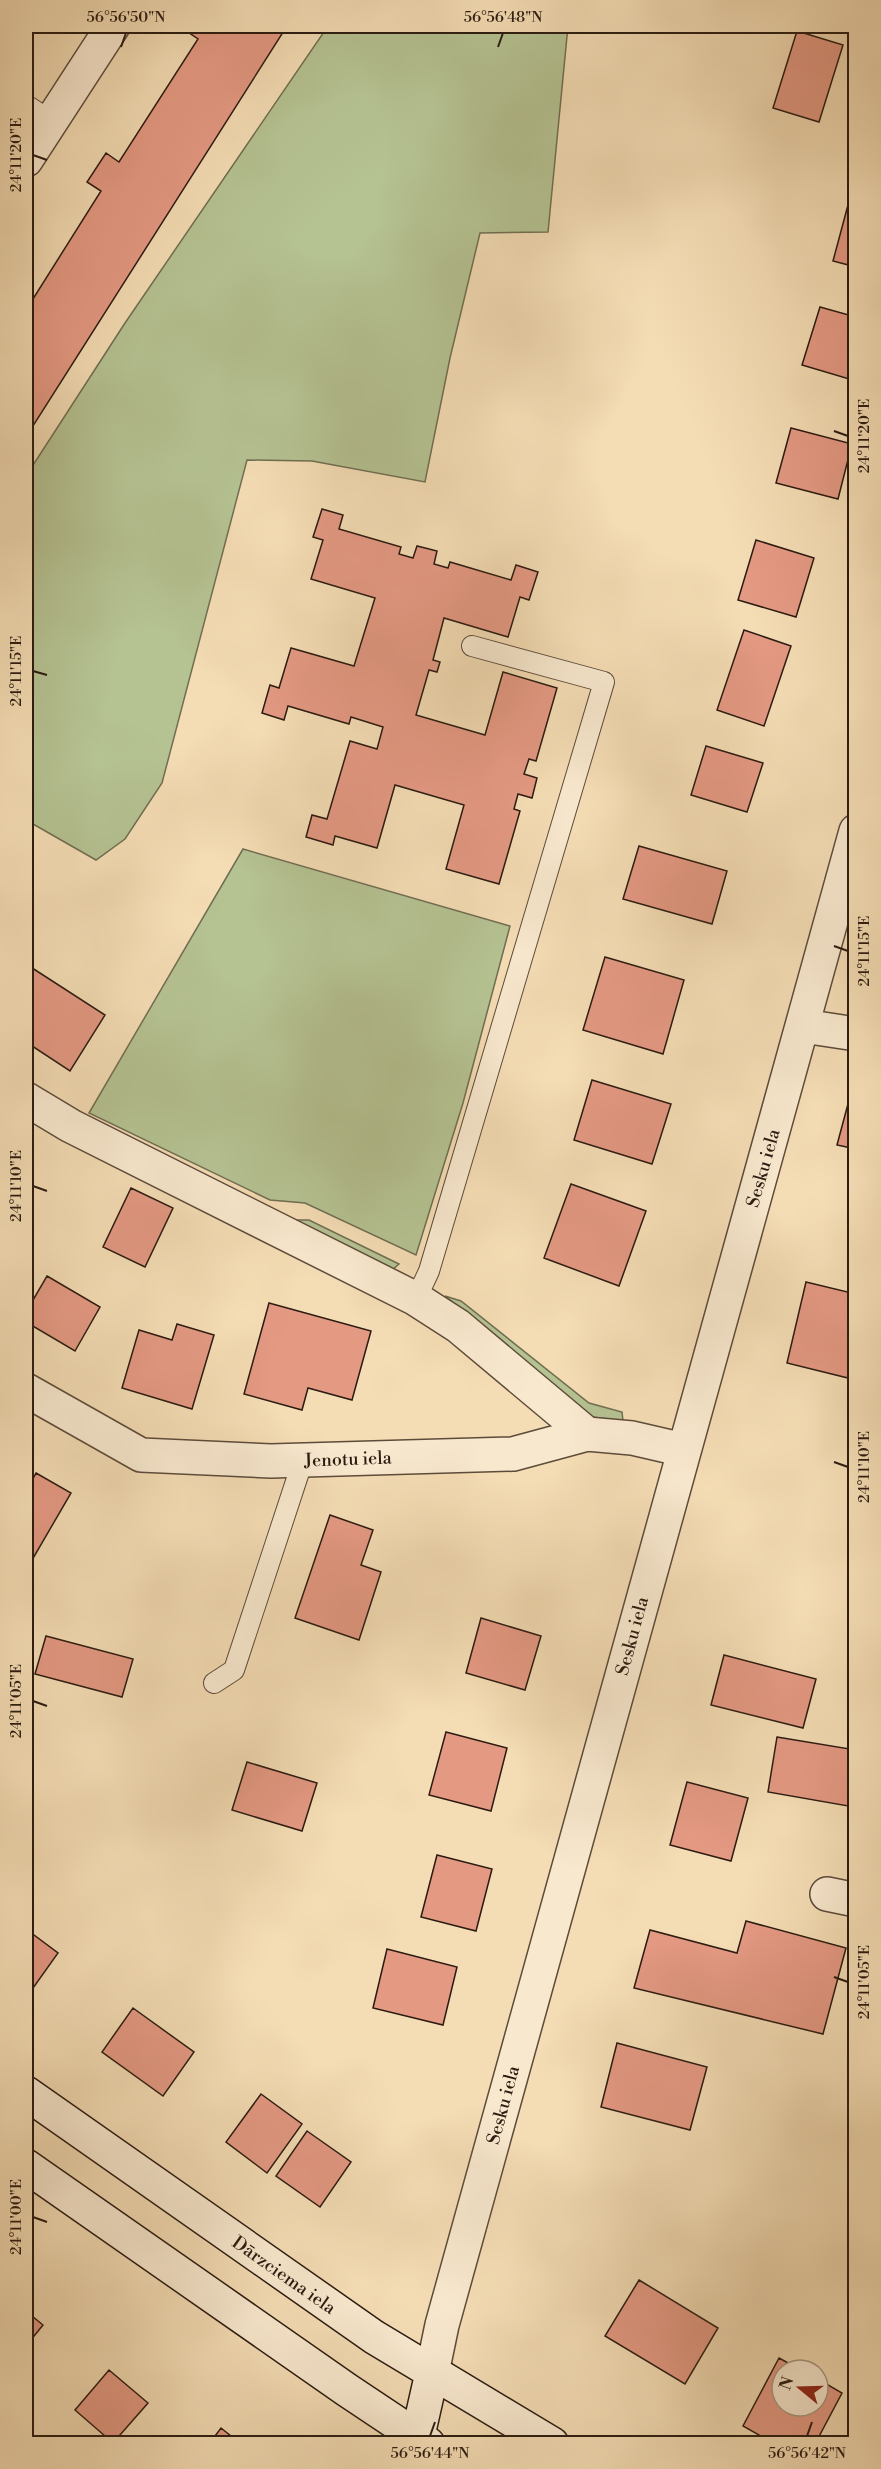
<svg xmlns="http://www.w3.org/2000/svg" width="881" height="2469" font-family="'Libre Bodoni',serif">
<rect width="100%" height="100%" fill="#f4dcb4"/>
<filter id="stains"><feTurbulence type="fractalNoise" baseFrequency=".00333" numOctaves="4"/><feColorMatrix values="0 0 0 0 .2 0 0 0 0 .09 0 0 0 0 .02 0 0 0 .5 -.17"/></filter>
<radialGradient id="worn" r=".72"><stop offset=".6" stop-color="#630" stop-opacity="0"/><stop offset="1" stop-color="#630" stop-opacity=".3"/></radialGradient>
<path fill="#b5c292" stroke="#706e52" stroke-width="1.5" d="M 328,26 L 568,26 L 548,232 L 480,233 L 450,358 L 425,482 L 312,461 L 247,460 L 162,783 L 125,839 L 96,860 L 26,820 L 26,476 L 125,323 Z
M 243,849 L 510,926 L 463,1103 L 416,1255 L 305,1203 L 270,1200 L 89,1113 Z
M 283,1220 L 309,1220 L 399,1264 L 391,1271 Z
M 445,1296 L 461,1301 L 589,1403 L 622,1412 L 623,1421 L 592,1417 Z"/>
<path fill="#e49983" stroke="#2b1b11" stroke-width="1.5" d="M 188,26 L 287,26 L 26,437 L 26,310 L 101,191 L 87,182 L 106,153 L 119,162 L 198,39 L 185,30 Z
M 797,31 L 843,45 L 819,122 L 773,108 Z
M 848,205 L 856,207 L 856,267 L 833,261 Z
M 820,307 L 856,317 L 856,381 L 802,365 Z
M 791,428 L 852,444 L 838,499 L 776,483 Z
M 322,509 L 343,515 L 339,529 L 401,547 L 399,554 L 413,558 L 417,546 L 437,551 L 434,564 L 448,568 L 450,562 L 511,580 L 516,565 L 538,572 L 529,600 L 520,597 L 508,637 L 444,618 L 433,660 L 440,662 L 437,672 L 429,670 L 416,715 L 485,735 L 503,672 L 557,688 L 536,761 L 529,759 L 524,774 L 537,778 L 532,798 L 518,794 L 514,809 L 520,811 L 499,884 L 446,869 L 464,805 L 395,785 L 377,848 L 335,836 L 333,845 L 306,837 L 312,815 L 327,819 L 350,741 L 377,749 L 383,727 L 351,717 L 349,724 L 288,706 L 284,720 L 262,713 L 270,685 L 279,688 L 291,648 L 354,666 L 375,598 L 311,579 L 323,540 L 313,537 Z
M 756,540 L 814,558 L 796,617 L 738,600 Z
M 744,630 L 791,646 L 764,726 L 717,710 Z
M 706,746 L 763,763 L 747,812 L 691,795 Z
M 639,846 L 727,871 L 712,924 L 623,899 Z
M 605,957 L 684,980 L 663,1054 L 583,1030 Z
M 26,964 L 105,1015 L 70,1071 L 26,1042 Z
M 592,1080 L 671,1104 L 652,1164 L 574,1140 Z
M 852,1089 L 856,1090 L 856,1149 L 837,1145 Z
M 571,1184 L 646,1211 L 619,1286 L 544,1258 Z
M 131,1188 L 173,1208 L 145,1267 L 103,1247 Z
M 47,1276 L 100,1307 L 75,1351 L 26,1322 L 26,1312 Z
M 806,1282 L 856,1294 L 856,1347 L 848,1378 L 787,1363 Z
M 269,1303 L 371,1331 L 352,1400 L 308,1388 L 302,1410 L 244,1394 Z
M 177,1324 L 214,1335 L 192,1409 L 122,1388 L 139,1330 L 172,1340 Z
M 36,1473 L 71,1493 L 28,1567 L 26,1566 L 26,1492 Z
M 330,1515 L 373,1530 L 361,1565 L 381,1572 L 359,1640 L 295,1618 Z
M 481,1618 L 541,1636 L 525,1690 L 466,1673 Z
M 46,1636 L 133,1659 L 122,1697 L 35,1674 Z
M 724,1655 L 816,1679 L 803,1728 L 711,1705 Z
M 446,1732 L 507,1748 L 491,1811 L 429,1795 Z
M 777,1737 L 856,1750 L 848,1806 L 768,1792 Z
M 247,1762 L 317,1783 L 302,1831 L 232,1810 Z
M 687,1782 L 748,1798 L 731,1861 L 670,1845 Z
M 437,1855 L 492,1869 L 476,1931 L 421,1917 Z
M 746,1921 L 846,1948 L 823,2034 L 634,1988 L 650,1930 L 737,1953 Z
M 26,1929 L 58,1953 L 26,1998 Z
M 387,1949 L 457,1967 L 443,2025 L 373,2008 Z
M 133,2008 L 194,2052 L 163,2096 L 102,2052 Z
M 617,2043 L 707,2067 L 690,2130 L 601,2107 Z
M 261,2094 L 302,2124 L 267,2173 L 226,2142 Z
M 307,2131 L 351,2162 L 320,2207 L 276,2176 Z
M 639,2280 L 718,2328 L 685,2384 L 605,2336 Z
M 26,2311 L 43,2325 L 26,2346 Z
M 779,2358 L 801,2370 L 782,2370 L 782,2406 L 818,2406 L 818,2379 L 842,2393 L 815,2444 L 775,2444 L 743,2426 Z
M 109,2370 L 148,2403 L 113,2443 L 75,2410 Z
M 221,2428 L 241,2444 L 209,2444 Z"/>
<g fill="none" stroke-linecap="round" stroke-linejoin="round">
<defs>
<path id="lane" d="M 26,105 L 51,121
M 416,1299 L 429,1271 L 604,682 L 472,646
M 214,1683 L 234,1670 L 303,1460"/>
<path id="street" d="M 26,160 L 113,26
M 803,1026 L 856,1034
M 26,1099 L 71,1126 L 416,1299 L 458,1326 L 587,1434
M 26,1390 L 141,1455 L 271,1461 L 513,1454 L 587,1434 L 632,1438 L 684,1450
M 827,1894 L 856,1900
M 432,2373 L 442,2325 L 856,831"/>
<path id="secondary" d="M 26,2093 L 374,2337 L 552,2444
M 26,2166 L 347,2390 L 428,2444
M 416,2444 L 432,2373"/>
</defs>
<use href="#lane" stroke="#5d4b3a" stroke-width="22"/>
<use href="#street" stroke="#5d4b3a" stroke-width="36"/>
<use href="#secondary" stroke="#2b1b11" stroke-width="36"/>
<use href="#lane" stroke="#f8e8ce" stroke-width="20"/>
<use href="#street" stroke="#f8e8ce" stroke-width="33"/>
<use href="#secondary" stroke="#f8e8ce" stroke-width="33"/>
</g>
<path fill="none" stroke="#2b1b11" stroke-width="2" d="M 121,47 L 126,33M 498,47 L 503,33M 33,155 L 47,160M 834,431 L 848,436M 33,671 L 47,675M 834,946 L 848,951M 33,1186 L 47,1191M 834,1462 L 848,1467M 33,1701 L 47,1706M 834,1977 L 848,1982M 33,2217 L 47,2222M 430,2436 L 435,2422M 807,2436 L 812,2422"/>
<g text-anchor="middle" stroke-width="4.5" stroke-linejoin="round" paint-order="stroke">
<g font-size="18" fill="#2b1b11" stroke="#f8e8ce">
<text transform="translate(763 1168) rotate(-74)" y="6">Sesku iela</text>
<text transform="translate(348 1459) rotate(-2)" y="6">Jenotu iela</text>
<text transform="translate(632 1636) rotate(-75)" y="6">Sesku iela</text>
<text transform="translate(503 2105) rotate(-75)" y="6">Sesku iela</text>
<text transform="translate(284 2275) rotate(35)" y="6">Dārzciema iela</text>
</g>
</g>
<rect width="881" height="2469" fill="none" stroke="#f4dcb4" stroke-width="66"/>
<g transform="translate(800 2388) rotate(289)"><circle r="28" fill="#f8e8ce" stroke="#a69682" stroke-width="1.5"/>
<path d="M0-4.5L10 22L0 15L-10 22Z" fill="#8f2418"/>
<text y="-9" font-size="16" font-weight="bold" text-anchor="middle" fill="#2b1b11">N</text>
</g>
<rect x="33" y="33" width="815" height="2403" fill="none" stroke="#2b1b11" stroke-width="2"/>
<g font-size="15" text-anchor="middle" fill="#2b1b11">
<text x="126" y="22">56°56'50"N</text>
<text x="503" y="22">56°56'48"N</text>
<text transform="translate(16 155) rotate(-90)" y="5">24°11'20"E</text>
<text transform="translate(864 436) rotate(-90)" y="5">24°11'20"E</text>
<text transform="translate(16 671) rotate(-90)" y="5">24°11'15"E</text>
<text transform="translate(864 951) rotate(-90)" y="5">24°11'15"E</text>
<text transform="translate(16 1186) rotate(-90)" y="5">24°11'10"E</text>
<text transform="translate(864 1467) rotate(-90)" y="5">24°11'10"E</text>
<text transform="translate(16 1701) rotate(-90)" y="5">24°11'05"E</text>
<text transform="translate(864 1982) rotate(-90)" y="5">24°11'05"E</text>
<text transform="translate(16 2217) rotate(-90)" y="5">24°11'00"E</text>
<text x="430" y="2458">56°56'44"N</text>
<text x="807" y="2458">56°56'42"N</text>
</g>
<rect width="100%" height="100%" filter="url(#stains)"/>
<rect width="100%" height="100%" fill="url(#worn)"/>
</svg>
